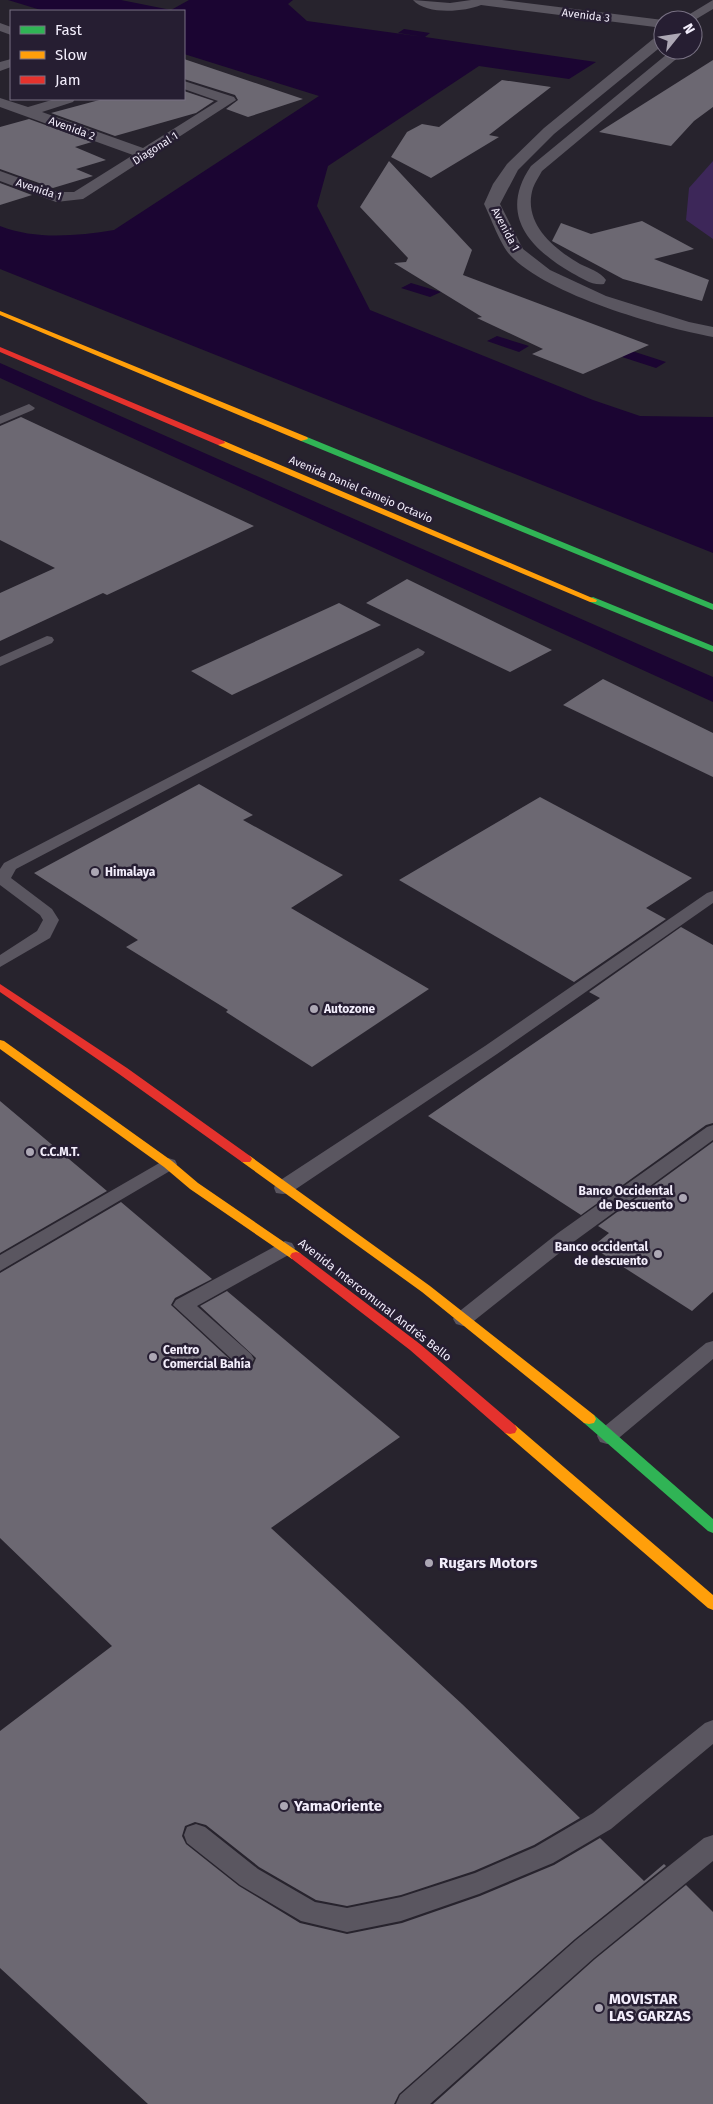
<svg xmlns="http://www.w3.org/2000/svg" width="713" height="2104" font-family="'Fira Sans',sans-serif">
<rect width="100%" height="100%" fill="#27232d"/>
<path fill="#3d2759" d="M 713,161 L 713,239 L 686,220 L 689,188 Z"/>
<path fill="#1b0532" d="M 8,0 L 121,0 L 171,10 L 189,0 L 293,0 L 288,4 L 307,21 L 424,37 L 398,33 L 404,29 L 430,33 L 425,37 L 596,62 L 569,79 L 479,66 L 328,166 L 317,206 L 370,310 L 593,400 L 640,416 L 713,417 L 713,553 L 0,269 L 0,226 C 36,240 76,236 114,230 L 319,96 L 184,54 L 184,11 L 44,11 Z
M 411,283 L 441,292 L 430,297 L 401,288 Z
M 497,336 L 529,346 L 519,352 L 487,341 Z
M 632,351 L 666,362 L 656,368 L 622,357 Z
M 0,363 L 713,677 L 713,702 L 0,378 Z"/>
<path fill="#6c6872" d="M 184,59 L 303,99 L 248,117 L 226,109 L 238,100 L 235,95 L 184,79 Z
M 713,60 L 713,107 L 694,121 L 671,146 L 599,132 Z
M 502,80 L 551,87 L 489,135 L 499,137 L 431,178 L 391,157 L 407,132 L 422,124 L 439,127 Z
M 184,91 L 214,101 L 196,113 L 115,136 L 51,113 L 103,99 L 184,99 Z
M 29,119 L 92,142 L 75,147 L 106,160 L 76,169 L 93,176 L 53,188 L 0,169 L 0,127 Z
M 389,161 L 472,250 L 463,275 L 649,345 L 583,374 L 532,354 L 543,349 L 477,318 L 482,317 L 394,263 L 406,262 L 408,258 L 360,207 Z
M 0,183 L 32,195 L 0,205 Z
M 642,221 L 694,249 L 654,259 L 709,280 L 702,301 L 623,279 L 552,241 L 561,223 L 591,234 Z
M 21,417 L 254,526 L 107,595 L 103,593 L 0,641 L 0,593 L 55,568 L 0,540 L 0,426 Z
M 407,579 L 552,650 L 510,672 L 366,603 Z
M 339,603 L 381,625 L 232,695 L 191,671 Z
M 603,679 L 713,733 L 713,777 L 563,705 Z
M 199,784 L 253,815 L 243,820 L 343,875 L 291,908 L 429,989 L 312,1067 L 226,1012 L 228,1010 L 126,947 L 138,940 L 34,873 Z
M 540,797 L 692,878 L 646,908 L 666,919 L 574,982 L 399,880 Z
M 681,927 L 713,945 L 713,1123 L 706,1125 L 581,1215 L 428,1116 L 600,998 L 589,992 Z
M 0,1101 L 107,1191 L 0,1253 Z
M 713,1142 L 713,1292 L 692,1311 L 592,1247 L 609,1233 L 598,1226 Z
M 121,1202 L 212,1279 L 175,1298 L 171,1305 L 236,1365 L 245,1369 L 253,1365 L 256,1358 L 200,1306 L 227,1291 L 400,1437 L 271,1528 L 462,1704 L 580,1818 L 534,1845 L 474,1871 L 401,1895 L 347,1906 L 316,1900 L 259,1867 L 206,1825 L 195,1822 L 185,1826 L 182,1836 L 186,1844 L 239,1886 L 300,1923 L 347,1934 L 402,1923 L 480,1896 L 554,1865 L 600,1838 L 644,1881 L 664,1864 L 666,1866 L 575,1939 L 399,2094 L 394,2104 L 148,2104 L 0,1968 L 0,1731 L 112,1646 L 0,1538 L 0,1273 Z
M 686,1885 L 713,1912 L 713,2104 L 433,2104 L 595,1959 Z"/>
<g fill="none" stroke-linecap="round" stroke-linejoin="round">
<path fill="#5a5660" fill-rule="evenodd" d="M 29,404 L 35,408 L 33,410 L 0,424 L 0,416 Z
M 47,636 L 52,637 L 54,640 L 52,643 L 0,666 L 0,657 Z
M 418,648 L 425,652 L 423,655 L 16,869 L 11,878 L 52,909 L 59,920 L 50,938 L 0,967 L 0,955 L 37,931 L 43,920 L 40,915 L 0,885 L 0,869 L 4,863 Z
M 713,891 L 713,903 L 497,1054 L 290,1193 L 283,1194 L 276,1193 L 274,1188 L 276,1183 L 485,1046 L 707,893 Z
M 713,1125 L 713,1140 L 572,1243 L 470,1324 L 463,1326 L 456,1324 L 453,1319 L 456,1314 L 558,1233 L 707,1127 Z
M 168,1158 L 175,1160 L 177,1164 L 175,1168 L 0,1271 L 0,1255 Z
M 285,1241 L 292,1243 L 295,1248 L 292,1253 L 197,1306 L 251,1354 L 254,1359 L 251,1364 L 244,1367 L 237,1364 L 173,1305 L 176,1300 Z
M 713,1341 L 713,1359 L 614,1442 L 607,1444 L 600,1442 L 597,1436 L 600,1430 L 706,1343 Z
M 713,1720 L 713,1744 L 611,1829 L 553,1863 L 479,1894 L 401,1921 L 347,1932 L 301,1921 L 240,1885 L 187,1843 L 184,1835 L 187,1827 L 196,1824 L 205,1827 L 258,1869 L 315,1902 L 347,1908 L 401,1897 L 475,1873 L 535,1847 L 593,1813 L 705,1723 Z
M 713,1835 L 713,1861 L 594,1958 L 430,2104 L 396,2104 L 400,2095 L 576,1940 L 704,1838 Z"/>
<path fill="#5a5660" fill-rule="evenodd" d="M 413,0 L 450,3 L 471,0 L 502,0 L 663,20 L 663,28 L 481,5 C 464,12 426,15 413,0 Z
M 713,0 L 713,9 L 693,21 L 680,20 Z
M 0,23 L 11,27 L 11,35 L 0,31 Z
M 663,34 L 663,45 L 554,134 L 518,170 L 500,204 L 523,249 L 550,270 L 606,296 L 689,322 L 713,327 L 713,337 C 660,327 547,295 510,255 C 500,244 491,218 484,204 L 493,184 L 507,164 L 544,128 L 658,35 Z
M 672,50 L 687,50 L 542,171 C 539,177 535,182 533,188 C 522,223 554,249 580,264 C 588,268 601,272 606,280 L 604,284 C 592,286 582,278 572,273 C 529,248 498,214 531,166 Z
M 11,59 L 11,67 L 0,71 L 0,62 Z
M 184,81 L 234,97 L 236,100 L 83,199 L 56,202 L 0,181 L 0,171 L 58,192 L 74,192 L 133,155 L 0,107 L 0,98 L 28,107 L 55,99 L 75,99 L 73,102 L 42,112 L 143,148 L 218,101 L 184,89 Z"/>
<path fill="#30b455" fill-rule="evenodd" d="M 301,437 L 307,437 L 713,604 L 713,610 L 301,441 Z
M 593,597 L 713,646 L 713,652 L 590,602 L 590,598 Z
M 589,1414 L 594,1415 L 713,1519 L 713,1533 L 708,1531 L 584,1423 L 582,1419 L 584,1415 Z"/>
<path fill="#ff9f0a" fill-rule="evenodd" d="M 0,311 L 307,437 L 308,439 L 301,441 L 0,315 Z
M 218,441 L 224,441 L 597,600 L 596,602 L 590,602 L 218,445 Z
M 0,1040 L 4,1041 L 172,1161 L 198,1183 L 300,1253 L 302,1256 L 300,1259 L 292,1259 L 190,1189 L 164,1167 L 0,1049 Z
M 246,1155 L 250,1156 L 430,1286 L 594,1415 L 596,1419 L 594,1423 L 589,1424 L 584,1423 L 422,1292 L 242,1162 L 240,1159 Z
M 510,1424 L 515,1425 L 713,1595 L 713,1610 L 708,1608 L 505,1433 L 503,1429 L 505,1425 Z"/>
<path fill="#e5322d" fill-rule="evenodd" d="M 0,347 L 224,441 L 225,443 L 218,445 L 0,352 Z
M 0,984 L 127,1068 L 250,1156 L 252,1159 L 250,1162 L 242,1162 L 119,1074 L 0,992 Z
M 296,1252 L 300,1253 L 420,1344 L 515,1425 L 517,1429 L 515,1433 L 510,1434 L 505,1433 L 410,1350 L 292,1259 L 290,1256 L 292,1253 Z"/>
</g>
<g fill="#aca7b4" stroke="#261e32" stroke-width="2">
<circle cx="95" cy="872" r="5"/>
<circle cx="314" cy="1009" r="5"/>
<circle cx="30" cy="1152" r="5"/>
<circle cx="683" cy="1198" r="5"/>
<circle cx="658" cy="1254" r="5"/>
<circle cx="153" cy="1357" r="5"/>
<circle cx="429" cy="1563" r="5"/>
<circle cx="284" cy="1806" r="5"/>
<circle cx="599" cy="2008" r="5"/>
</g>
<g text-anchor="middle" stroke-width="5" stroke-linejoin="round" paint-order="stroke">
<g font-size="11" fill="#f3eefc" stroke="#261e32">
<text transform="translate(586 15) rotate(7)" y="4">Avenida 3</text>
<text transform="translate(72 128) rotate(20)" y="4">Avenida 2</text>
<text transform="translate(155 148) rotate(-32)" y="4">Diagonal 1</text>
<text transform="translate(39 189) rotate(18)" y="4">Avenida 1</text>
<text transform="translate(506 229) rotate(62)" y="4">Avenida 1</text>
<text transform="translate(361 489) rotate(23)" y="4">Avenida Daniel Camejo Octavio</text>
</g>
<g font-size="12" font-weight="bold" fill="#f3eefc" stroke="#261e32" text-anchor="start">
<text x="105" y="876">Himalaya</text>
<text x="324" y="1013">Autozone</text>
<text x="40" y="1156">C.C.M.T.</text>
<text x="673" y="1195" text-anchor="end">Banco Occidental<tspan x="673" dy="14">de Descuento</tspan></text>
<text x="648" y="1251" text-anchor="end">Banco occidental<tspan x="648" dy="14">de descuento</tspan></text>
<text x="163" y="1354">Centro<tspan x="163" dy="14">Comercial Bahía</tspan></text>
</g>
<g font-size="12" fill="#f3eefc" stroke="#261e32">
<text transform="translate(375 1300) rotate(38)" y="4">Avenida Intercomunal Andrés Bello</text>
</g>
<g font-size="15" font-weight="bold" fill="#f3eefc" stroke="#261e32" text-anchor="start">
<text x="439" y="1568">Rugars Motors</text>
<text x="294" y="1811">YamaOriente</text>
<text x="609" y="2004">MOVISTAR<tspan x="609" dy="17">LAS GARZAS</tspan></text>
</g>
</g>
<rect x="10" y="10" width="175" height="90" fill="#261e32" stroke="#787183"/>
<rect x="20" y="26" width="25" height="8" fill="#30b455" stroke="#787183"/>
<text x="55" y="35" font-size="15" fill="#f3eefc">Fast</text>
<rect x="20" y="51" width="25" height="8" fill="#ff9f0a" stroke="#787183"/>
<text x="55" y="60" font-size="15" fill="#f3eefc">Slow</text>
<rect x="20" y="76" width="25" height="8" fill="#e5322d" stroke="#787183"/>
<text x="55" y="85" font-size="15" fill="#f3eefc">Jam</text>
<g transform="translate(678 35) rotate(60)"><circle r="24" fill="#261e32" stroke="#787183"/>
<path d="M0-4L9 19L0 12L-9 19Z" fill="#aca7b4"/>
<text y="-8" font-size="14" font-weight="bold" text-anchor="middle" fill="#f3eefc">N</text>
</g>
</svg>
